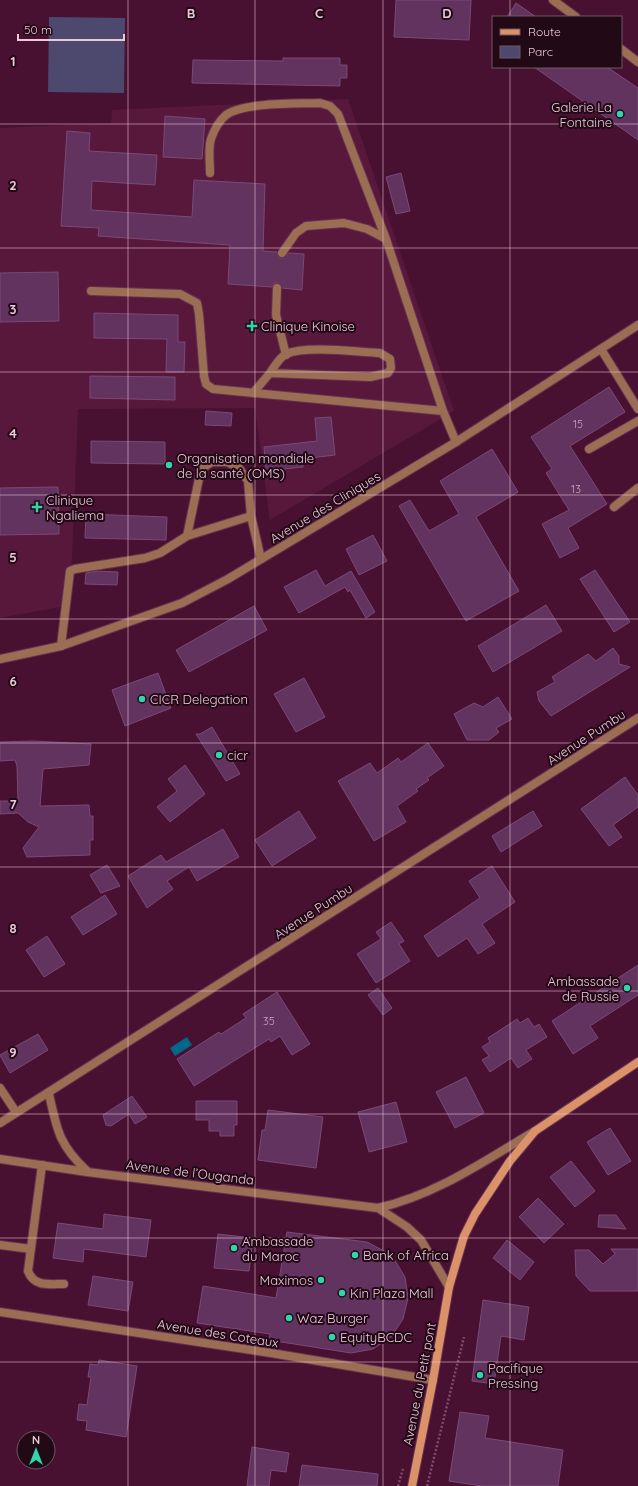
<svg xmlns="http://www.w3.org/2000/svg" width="638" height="1486" font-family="Quicksand,sans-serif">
<rect width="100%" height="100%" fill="#491131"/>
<path fill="#57183c" d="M 348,99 L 454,411 L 270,520 L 255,408 L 78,409 L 70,605 L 0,618 L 0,128 L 111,123 L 112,110 Z"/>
<path fill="#4d486d" d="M 49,17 L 125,18 L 124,93 L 48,92 Z"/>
<path fill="#026789" d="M 187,1037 L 192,1045 L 175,1056 L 170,1048 Z"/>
<path fill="#633360" stroke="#7b4977" d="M 396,0 L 471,0 L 469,40 L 394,37 Z
M 516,3 L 536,17 L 507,17 Z
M 283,58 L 340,58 L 340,65 L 347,65 L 347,78 L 340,78 L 340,86 L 192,83 L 193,60 L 283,61 Z
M 534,67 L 607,67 L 638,88 L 638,140 Z
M 165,116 L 205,119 L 202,159 L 163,157 Z
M 67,131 L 90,133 L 89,151 L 157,155 L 155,185 L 92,181 L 91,210 L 192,217 L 194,180 L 265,184 L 263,251 L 277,252 L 279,257 L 282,258 L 289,253 L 304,254 L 302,290 L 282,288 L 278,283 L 274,283 L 272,287 L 228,284 L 230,245 L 98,236 L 99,228 L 61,226 Z
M 401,173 L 410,211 L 396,214 L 386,177 Z
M 58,272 L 59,321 L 0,322 L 0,273 Z
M 94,313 L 178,315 L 178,342 L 185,342 L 184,372 L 166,372 L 167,339 L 94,338 Z
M 90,376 L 175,377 L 175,400 L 90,398 Z
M 609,387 L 625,412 L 570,446 L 607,504 L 568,528 L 579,548 L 560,558 L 542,524 L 569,510 L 546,473 L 552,469 L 531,437 Z
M 206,411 L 232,413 L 231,426 L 205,425 Z
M 331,417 L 335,455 L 302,459 L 303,467 L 266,471 L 264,447 L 317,441 L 315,418 Z
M 91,441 L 165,442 L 165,464 L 91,463 Z
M 492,449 L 518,492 L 476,517 L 519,591 L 466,621 L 399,506 L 410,500 L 429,531 L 459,514 L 440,481 Z
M 58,487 L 59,534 L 0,535 L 0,488 Z
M 86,514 L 167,517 L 166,540 L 85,538 Z
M 373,535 L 387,561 L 359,575 L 346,549 Z
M 316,570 L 325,586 L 351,571 L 375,612 L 366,618 L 350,590 L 348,592 L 345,587 L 299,613 L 284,587 Z
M 595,570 L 630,622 L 614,632 L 580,579 Z
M 97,571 L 118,572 L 117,585 L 85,584 L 86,573 Z
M 546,605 L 562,631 L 493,672 L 478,646 Z
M 254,606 L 267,630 L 189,672 L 176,650 Z
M 613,648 L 619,656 L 619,664 L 630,667 L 551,716 L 539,701 L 537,692 L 555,682 L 552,677 L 588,654 L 596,661 Z
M 158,673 L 171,708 L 125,726 L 112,690 Z
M 304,678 L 325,717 L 296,732 L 274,694 Z
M 498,697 L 512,719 L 496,728 L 499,732 L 489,740 L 467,740 L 454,714 L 474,703 L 483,707 Z
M 212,727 L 240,774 L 226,781 L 196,734 L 200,734 Z
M 32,741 L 91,744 L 89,765 L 43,769 L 40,806 L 89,805 L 90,816 L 93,816 L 93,840 L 90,840 L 90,855 L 27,857 L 23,848 L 39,827 L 28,822 L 18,813 L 0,814 L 0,801 L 18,801 L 17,766 L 15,760 L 0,761 L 0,742 Z
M 428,743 L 444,766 L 427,778 L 429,780 L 416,789 L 418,791 L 397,806 L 406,822 L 374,841 L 338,781 L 370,763 L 377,773 L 398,758 L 401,762 Z
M 185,765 L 205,794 L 170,822 L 157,807 L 177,791 L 168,779 Z
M 625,777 L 638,795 L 638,807 L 613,825 L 622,837 L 609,846 L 581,809 Z
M 299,811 L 316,838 L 272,866 L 255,840 Z
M 533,811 L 542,826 L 501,852 L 492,836 Z
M 223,829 L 239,857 L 197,881 L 189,867 L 167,881 L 173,889 L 147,908 L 128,876 L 161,855 L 166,862 Z
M 107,865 L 120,886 L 101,893 L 90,875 Z
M 492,866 L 515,902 L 482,924 L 495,943 L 478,954 L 467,938 L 438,957 L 424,936 L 480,898 L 469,881 Z
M 105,895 L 117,914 L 83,935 L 71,917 Z
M 391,922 L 404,941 L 399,944 L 410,961 L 376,983 L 357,954 L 381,939 L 376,932 Z
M 47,936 L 65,964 L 44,977 L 26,950 Z
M 638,965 L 638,995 L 590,1026 L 598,1038 L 573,1054 L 552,1021 Z
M 378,988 L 392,1008 L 383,1015 L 368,995 Z
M 277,992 L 310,1044 L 292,1055 L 280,1036 L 271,1042 L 269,1039 L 194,1086 L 177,1059 L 219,1032 L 221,1034 L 246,1018 L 243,1014 Z
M 528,1018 L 534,1027 L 539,1024 L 547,1037 L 526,1050 L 532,1059 L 518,1068 L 511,1058 L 490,1072 L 482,1060 L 489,1056 L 482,1047 L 490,1042 L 488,1038 L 517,1019 L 520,1023 Z
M 38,1034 L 48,1050 L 10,1073 L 0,1055 Z
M 466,1077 L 484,1113 L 455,1128 L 436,1092 Z
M 132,1096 L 147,1117 L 135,1124 L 129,1114 L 111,1126 L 106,1125 L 103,1115 Z
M 196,1101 L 237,1101 L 237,1125 L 234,1125 L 234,1136 L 220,1136 L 220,1131 L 209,1131 L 209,1120 L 196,1120 Z
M 396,1102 L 407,1142 L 369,1152 L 358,1112 Z
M 268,1110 L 323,1117 L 316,1168 L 258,1160 L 262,1130 L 265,1130 Z
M 610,1128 L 631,1161 L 608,1175 L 587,1142 Z
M 571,1161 L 595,1191 L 575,1207 L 550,1177 Z
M 538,1198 L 564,1224 L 544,1243 L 519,1217 Z
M 104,1214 L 151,1220 L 146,1257 L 84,1249 L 83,1262 L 53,1258 L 58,1223 L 103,1229 Z
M 599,1215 L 616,1215 L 626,1229 L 598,1227 Z
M 287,1232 L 367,1242 L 386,1252 L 394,1259 L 405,1277 L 408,1298 L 403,1319 L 391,1337 L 373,1349 L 351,1353 L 269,1340 L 270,1334 L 197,1323 L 203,1286 L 276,1298 Z
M 218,1234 L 253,1238 L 249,1271 L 214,1268 Z
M 507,1240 L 534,1262 L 520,1280 L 493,1258 Z
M 611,1249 L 638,1249 L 638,1291 L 590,1291 L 576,1276 L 575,1250 L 589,1250 L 603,1264 L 615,1254 Z
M 93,1276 L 133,1282 L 128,1311 L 88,1305 Z
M 483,1300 L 529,1307 L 524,1340 L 501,1336 L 494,1384 L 472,1381 Z
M 99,1360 L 137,1366 L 126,1437 L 86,1430 L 87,1421 L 77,1420 L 79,1404 L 87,1405 L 91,1377 L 88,1377 L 90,1364 L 98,1365 Z
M 460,1412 L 489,1416 L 485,1438 L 563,1450 L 558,1486 L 482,1486 L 449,1481 Z
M 252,1447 L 289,1453 L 286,1472 L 271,1470 L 269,1486 L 247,1486 Z
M 302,1465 L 378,1474 L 377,1486 L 299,1486 Z"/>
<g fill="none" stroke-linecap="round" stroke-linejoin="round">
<defs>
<path id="service" d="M 210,173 C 210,162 208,148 211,139 C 214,130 219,121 226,115 C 243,102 298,104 320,103 L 330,106 L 338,114 L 386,239
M 282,253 L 296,233 L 306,226 L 344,223 L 367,229 L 386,239 L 443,411 L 456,442
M 277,288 L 276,315 L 286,355
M 91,291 L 180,294 L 197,303 L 199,314 L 204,376 L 206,384 L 213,389 L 443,411
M 601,349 L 638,409
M 253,393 L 270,373 L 370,377 L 388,373 L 391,368 L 390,359 L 380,353 C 357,352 306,345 286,354 C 279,358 274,367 270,373
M 589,449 L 638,421
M 614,507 L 638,488
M 187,536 L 251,516
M 61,646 L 70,571 L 75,569 L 145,558 L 160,553 L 187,536 L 201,469 L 212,462 L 227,462 L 239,468 L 248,481 L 251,516 L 261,559
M 42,1165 L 28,1271 C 34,1287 49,1284 64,1284
M 0,1245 L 31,1249"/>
<path id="minor" d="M 0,659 L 61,646 L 182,603 L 228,579 L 456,442 L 638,325
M 0,1088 L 16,1112
M 49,1094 C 57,1130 59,1145 87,1171
M 0,1123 L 638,718
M 0,1159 L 87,1172 L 378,1208 C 436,1195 484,1161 535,1131
M 378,1208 L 407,1227 L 421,1240 L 449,1287
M 0,1312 L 271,1353 L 433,1380"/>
<path id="tertiary" d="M 553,0 L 576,17
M 621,49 L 638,62"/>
<path id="secondary" d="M 412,1486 L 433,1380 L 449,1287 L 464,1236 L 475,1214 L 510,1161 L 535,1131 L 638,1062"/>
</defs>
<use href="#service" stroke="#67324f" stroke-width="10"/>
<use href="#minor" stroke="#67324f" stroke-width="10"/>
<use href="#tertiary" stroke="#67324f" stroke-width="10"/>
<use href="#secondary" stroke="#67324f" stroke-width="10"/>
<path stroke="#7f4d68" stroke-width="2.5" stroke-dasharray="2 2" stroke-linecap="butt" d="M 398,1486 L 403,1469
M 427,1486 L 464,1337"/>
<use href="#service" stroke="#9b6d53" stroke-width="8"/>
<use href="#minor" stroke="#9b6d53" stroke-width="8"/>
<use href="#tertiary" stroke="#9b6d53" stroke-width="8"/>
<use href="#secondary" stroke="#db9268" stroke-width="8"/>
</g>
<path fill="none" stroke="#edc8d9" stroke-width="1" stroke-opacity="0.55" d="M 128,0 L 128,1486M 255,0 L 255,1486M 383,0 L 383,1486M 510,0 L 510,17M 510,67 L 510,1486M 0,124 L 638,124M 0,248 L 638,248M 0,372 L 638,372M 0,495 L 638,495M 0,619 L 638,619M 0,743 L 638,743M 0,867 L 638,867M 0,991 L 638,991M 0,1114 L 638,1114M 0,1238 L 638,1238M 0,1362 L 638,1362"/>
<g fill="#32d4a9" stroke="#210916" stroke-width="1.5">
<circle cx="620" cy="114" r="4"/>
<path d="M250 320h4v4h4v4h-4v4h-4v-4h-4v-4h4z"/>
<circle cx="169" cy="465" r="4"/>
<path d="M35 501h4v4h4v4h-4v4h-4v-4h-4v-4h4z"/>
<circle cx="142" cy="699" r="4"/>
<circle cx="219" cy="755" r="4"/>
<circle cx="627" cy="988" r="4"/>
<circle cx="234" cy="1248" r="4"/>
<circle cx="355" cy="1255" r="4"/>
<circle cx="321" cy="1280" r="4"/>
<circle cx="342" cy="1293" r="4"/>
<circle cx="289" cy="1318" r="4"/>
<circle cx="332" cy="1337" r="4"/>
<circle cx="480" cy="1375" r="4"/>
</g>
<g text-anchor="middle" stroke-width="4" stroke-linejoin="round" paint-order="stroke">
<g font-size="11" fill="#caa3bb">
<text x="578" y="428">15</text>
<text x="576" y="493">13</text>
<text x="269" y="1025">35</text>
</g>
<g font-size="13" fill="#edc8d9" stroke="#210916" text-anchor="start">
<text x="612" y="112" text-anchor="end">Galerie La<tspan x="612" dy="15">Fontaine</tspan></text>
<text x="261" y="331">Clinique Kinoise</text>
<text x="177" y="463">Organisation mondiale<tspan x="177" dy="15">de la santé (OMS)</tspan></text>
<text x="46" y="505">Clinique<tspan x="46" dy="15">Ngaliema</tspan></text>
<text x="150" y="704">CICR Delegation</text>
<text x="227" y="760">cicr</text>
<text x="619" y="986" text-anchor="end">Ambassade<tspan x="619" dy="15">de Russie</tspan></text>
<text x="242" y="1246">Ambassade<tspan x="242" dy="15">du Maroc</tspan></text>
<text x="363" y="1260">Bank of Africa</text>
<text x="313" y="1285" text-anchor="end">Maximos</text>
<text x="350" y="1298">Kin Plaza Mall</text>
<text x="297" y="1323">Waz Burger</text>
<text x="340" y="1342">EquityBCDC</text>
<text x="488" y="1373">Pacifique<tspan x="488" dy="15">Pressing</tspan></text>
</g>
<g font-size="13" fill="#edc8d9" stroke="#210916">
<text transform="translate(325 507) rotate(-31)" y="5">Avenue des Cliniques</text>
<text transform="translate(586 737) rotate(-33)" y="5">Avenue Pumbu</text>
<text transform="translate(313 911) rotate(-33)" y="5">Avenue Pumbu</text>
<text transform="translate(190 1172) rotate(7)" y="5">Avenue de l’Ouganda</text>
<text transform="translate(218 1333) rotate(9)" y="5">Avenue des Coteaux</text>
<text transform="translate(419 1384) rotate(-79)" y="5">Avenue du Petit pont</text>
</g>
</g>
<g font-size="13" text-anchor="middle" font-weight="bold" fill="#edc8d9" stroke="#210916" stroke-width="4" stroke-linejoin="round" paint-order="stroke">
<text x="191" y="18">B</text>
<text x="319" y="18">C</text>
<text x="447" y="18">D</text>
<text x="13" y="66">1</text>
<text x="13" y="190">2</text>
<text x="13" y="314">3</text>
<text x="13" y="438">4</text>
<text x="13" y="562">5</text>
<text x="13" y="686">6</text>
<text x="13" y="809">7</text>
<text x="13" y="933">8</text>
<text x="13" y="1057">9</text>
</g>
<rect x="492" y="16" width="130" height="52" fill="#210916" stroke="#735564"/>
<rect x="500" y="29" width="20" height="6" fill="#db9268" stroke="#735564"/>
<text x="528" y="36" font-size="12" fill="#edc8d9">Route</text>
<rect x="500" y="46" width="20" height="12" fill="#4d486d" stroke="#735564"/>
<text x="528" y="56" font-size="12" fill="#edc8d9">Parc</text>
<g transform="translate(36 1450)"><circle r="19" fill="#210916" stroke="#735564"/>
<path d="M0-3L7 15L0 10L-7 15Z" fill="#32d4a9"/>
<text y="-6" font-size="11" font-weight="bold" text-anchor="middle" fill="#edc8d9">N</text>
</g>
<path d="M18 34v6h106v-6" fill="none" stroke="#edc8d9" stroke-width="2"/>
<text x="24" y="34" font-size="12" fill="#edc8d9" stroke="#210916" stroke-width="3" paint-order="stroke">50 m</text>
</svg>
